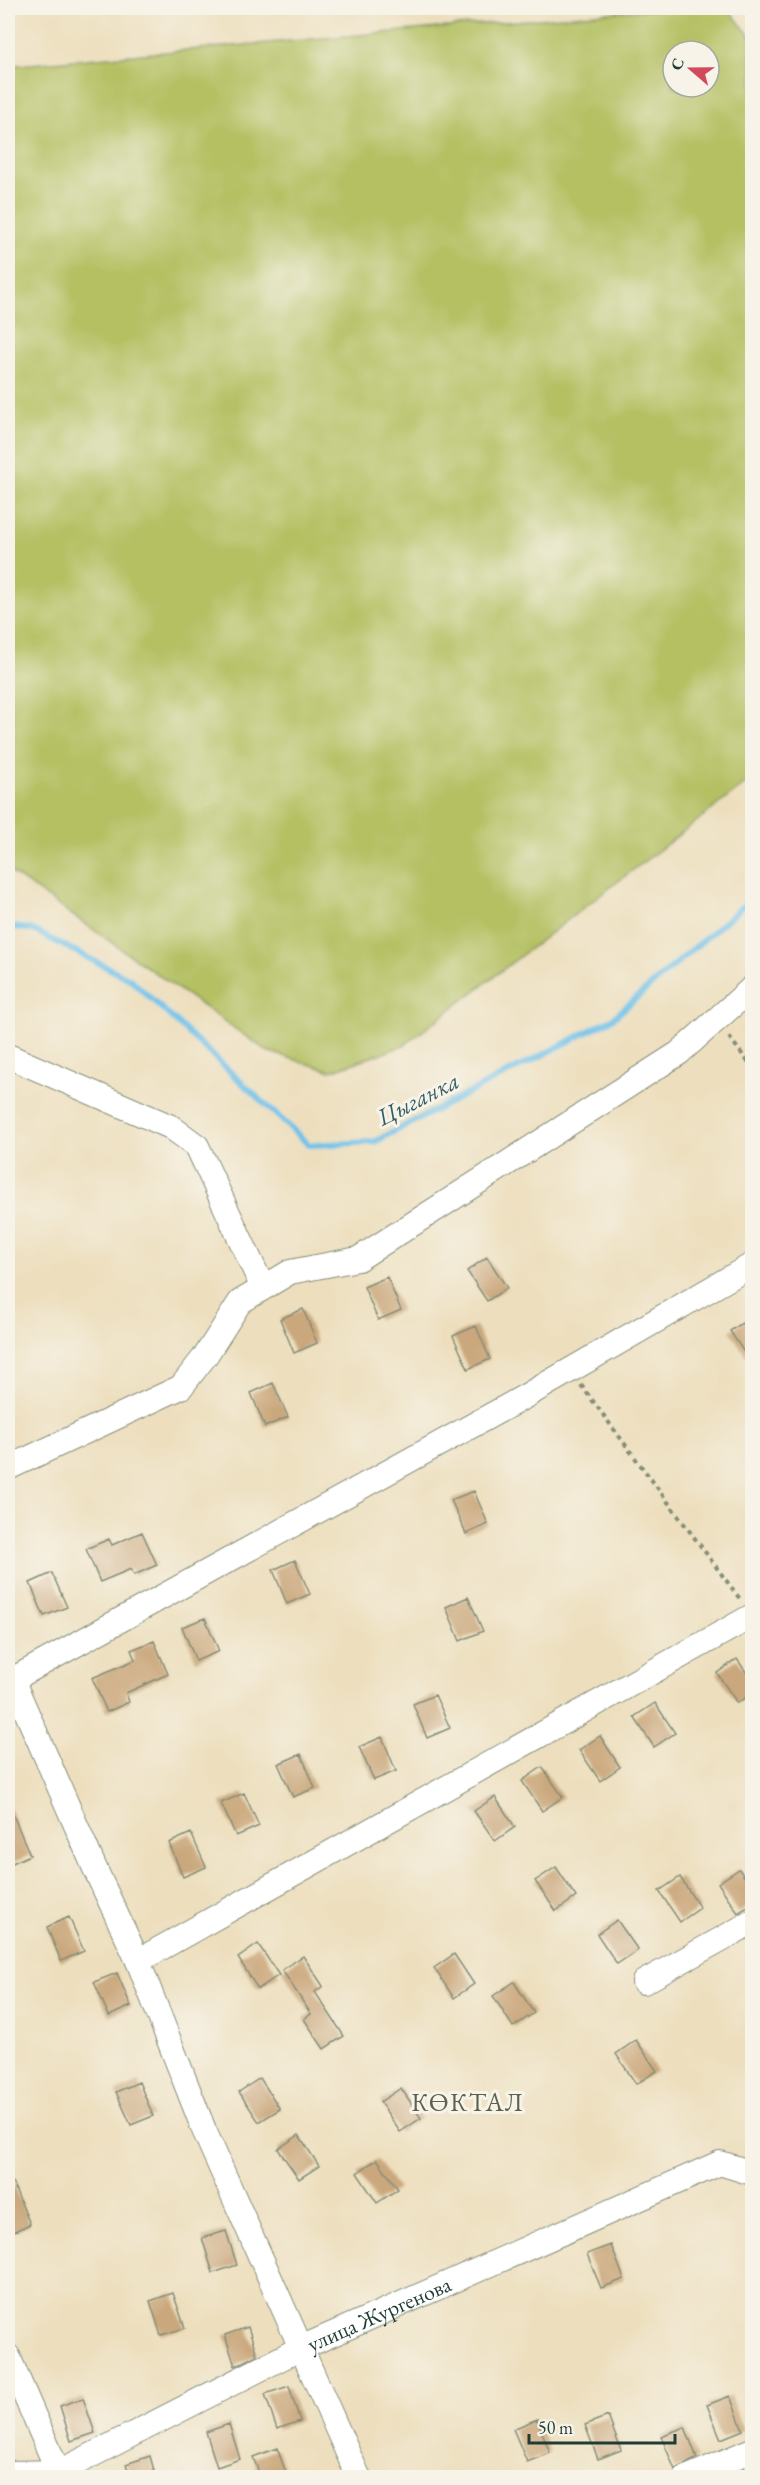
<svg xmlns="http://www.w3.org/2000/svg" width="760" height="2485" font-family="'EB Garamond',serif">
<rect width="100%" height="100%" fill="#f7f3e8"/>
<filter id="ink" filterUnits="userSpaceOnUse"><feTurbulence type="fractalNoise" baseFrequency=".0167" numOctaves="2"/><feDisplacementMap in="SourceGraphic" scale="12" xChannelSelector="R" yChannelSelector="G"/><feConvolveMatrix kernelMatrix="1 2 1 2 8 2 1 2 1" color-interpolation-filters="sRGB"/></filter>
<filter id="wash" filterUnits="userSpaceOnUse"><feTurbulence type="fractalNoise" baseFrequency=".008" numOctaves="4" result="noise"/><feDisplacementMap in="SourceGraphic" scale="24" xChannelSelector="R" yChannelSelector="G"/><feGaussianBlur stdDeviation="1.35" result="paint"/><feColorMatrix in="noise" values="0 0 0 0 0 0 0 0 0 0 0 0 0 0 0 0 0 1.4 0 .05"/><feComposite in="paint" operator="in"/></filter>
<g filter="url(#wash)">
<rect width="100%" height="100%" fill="#eddfbe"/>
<path fill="#b4c062" stroke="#6a7e4b" stroke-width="1.5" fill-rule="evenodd" d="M 664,8 L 727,8 L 752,38 L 752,779 L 403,1046 L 331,1071 L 267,1051 L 8,870 L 8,66 ZM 673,51 L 709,51 L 709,87 L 673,87 Z"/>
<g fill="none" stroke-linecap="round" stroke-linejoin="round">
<path stroke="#6dc1ea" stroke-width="6" d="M 8,926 L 33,930 L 130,979 L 309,1145 L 374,1142 L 612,1019 L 752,898"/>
</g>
<g id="blocks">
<path fill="#caa77b" d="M 487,1257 L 507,1288 L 487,1301 L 467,1271 Z
M 387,1277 L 401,1310 L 378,1320 L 364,1287 Z
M 303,1309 L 317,1343 L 294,1353 L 280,1319 Z
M 753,1316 L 753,1366 L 730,1331 Z
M 476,1326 L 490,1359 L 468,1369 L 453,1336 Z
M 273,1383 L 288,1417 L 265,1427 L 251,1393 Z
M 474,1491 L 488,1524 L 466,1534 L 451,1500 Z
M 142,1532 L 157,1565 L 134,1575 L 131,1569 L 100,1582 L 86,1549 L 109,1539 L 112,1545 Z
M 295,1560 L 310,1594 L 287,1604 L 273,1570 Z
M 52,1573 L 67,1607 L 44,1616 L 30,1583 Z
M 468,1597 L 483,1631 L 460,1641 L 446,1607 Z
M 205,1618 L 219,1651 L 196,1661 L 182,1627 Z
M 154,1641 L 168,1674 L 126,1693 L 129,1702 L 107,1712 L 92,1678 L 135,1660 L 131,1650 Z
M 737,1659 L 753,1682 L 753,1693 L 737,1703 L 717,1673 Z
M 435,1695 L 450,1728 L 427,1738 L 413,1704 Z
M 655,1703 L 675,1733 L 654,1747 L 634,1717 Z
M 600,1736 L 620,1767 L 600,1781 L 579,1750 Z
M 382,1737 L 396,1771 L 374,1780 L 359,1747 Z
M 301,1754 L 315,1788 L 293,1797 L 278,1764 Z
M 542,1767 L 563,1797 L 542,1811 L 522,1781 Z
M 244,1793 L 259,1826 L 236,1836 L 221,1803 Z
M 495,1797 L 515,1827 L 495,1841 L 474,1811 Z
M 8,1803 L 30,1855 L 8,1865 Z
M 191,1833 L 206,1867 L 183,1877 L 169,1843 Z
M 556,1867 L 576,1897 L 556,1911 L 535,1881 Z
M 739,1869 L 753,1890 L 753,1904 L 738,1913 L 718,1883 Z
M 680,1877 L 700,1908 L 680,1922 L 659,1891 Z
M 69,1917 L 84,1951 L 61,1961 L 47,1927 Z
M 617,1920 L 638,1950 L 617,1964 L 597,1934 Z
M 258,1944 L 279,1975 L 258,1989 L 238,1958 Z
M 454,1954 L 474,1984 L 454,1998 L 434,1968 Z
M 303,1956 L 323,1986 L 315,1992 L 344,2036 L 324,2049 L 304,2019 L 311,2014 L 282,1970 Z
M 117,1973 L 131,2006 L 109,2016 L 94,1982 Z
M 514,1982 L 534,2013 L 513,2027 L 493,1996 Z
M 636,2040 L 657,2071 L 636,2084 L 616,2054 Z
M 260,2078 L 280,2109 L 259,2122 L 239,2092 Z
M 139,2082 L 153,2116 L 131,2125 L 116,2092 Z
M 401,2088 L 421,2118 L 400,2132 L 380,2102 Z
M 299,2135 L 319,2166 L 299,2179 L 278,2149 Z
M 377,2159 L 398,2189 L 377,2203 L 357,2173 Z
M 8,2172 L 30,2224 L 8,2234 Z
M 226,2231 L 237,2265 L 213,2273 L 202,2238 Z
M 611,2245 L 624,2279 L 601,2288 L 587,2254 Z
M 173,2293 L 185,2328 L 161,2335 L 150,2301 Z
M 248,2327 L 257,2355 L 235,2366 L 225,2335 Z
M 289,2386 L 300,2421 L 277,2429 L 265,2394 Z
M 730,2396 L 743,2430 L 721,2439 L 707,2405 Z
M 83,2398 L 95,2433 L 71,2441 L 60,2406 Z
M 608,2416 L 621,2450 L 598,2459 L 585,2425 Z
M 537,2419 L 550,2453 L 527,2462 L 513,2429 Z
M 229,2424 L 240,2459 L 217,2467 L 206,2432 Z
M 685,2427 L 697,2458 L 675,2470 L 661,2436 Z
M 277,2448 L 288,2478 L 261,2478 L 253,2457 Z
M 150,2456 L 156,2478 L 131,2478 L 126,2464 Z"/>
</g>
</g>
<g filter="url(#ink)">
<use href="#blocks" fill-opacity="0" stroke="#868e79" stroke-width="1.5"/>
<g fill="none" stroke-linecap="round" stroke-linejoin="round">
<defs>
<g id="minor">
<path d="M 8,1056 L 171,1127 L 197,1146 L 263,1288"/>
<path d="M 8,1468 L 181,1387 L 206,1355 L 240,1302 L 290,1272 L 358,1259 L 679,1053 L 752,988"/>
<path d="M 12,1679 L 96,1871 L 138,1961 L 204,2130 L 359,2478"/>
<path d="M 8,1682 L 524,1397 L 752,1265"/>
<path d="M 138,1961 L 752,1616"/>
<path d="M 644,1982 L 752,1922"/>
<path d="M 8,2356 L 61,2478"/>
<path id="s1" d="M 8,2473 L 59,2472 L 301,2348 L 720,2163 L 752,2173"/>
<path d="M 686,2478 L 752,2450"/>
</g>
</defs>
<use href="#minor" stroke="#868e79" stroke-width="26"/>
<path stroke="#868e79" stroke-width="4" stroke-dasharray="4.5 4.5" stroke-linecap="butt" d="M 729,1037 L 752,1067
M 581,1385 L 740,1599"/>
<use href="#minor" stroke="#fff" stroke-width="24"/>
</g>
</g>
<g text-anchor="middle" stroke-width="6" stroke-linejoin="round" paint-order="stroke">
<g font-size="22" fill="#1f3d34" stroke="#f7f3e8">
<text dy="8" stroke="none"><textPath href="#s1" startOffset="408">улица Жургенова</textPath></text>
</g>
<g font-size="24" font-style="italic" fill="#325e62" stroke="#f7f3e8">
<text transform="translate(418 1099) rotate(-27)" y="8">Цыганка</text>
</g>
<g font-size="26" letter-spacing="1.5" fill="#5b624d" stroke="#f7f3e8">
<text x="468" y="2111">КӨКТАЛ</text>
</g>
</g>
<rect width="760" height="2485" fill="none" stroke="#f7f3e8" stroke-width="30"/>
<g transform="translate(691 69) rotate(290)"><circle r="28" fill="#f7f3e8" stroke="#a1aaa0" stroke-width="1.5"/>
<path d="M0-4.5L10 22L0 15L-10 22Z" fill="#d1495b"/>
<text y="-9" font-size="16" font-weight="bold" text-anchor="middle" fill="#1f3d34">С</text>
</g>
<path d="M529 2434v9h146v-9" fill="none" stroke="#1f3d34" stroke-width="3"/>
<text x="538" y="2434" font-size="18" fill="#1f3d34" stroke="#f7f3e8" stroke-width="4.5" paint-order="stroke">50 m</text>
</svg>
